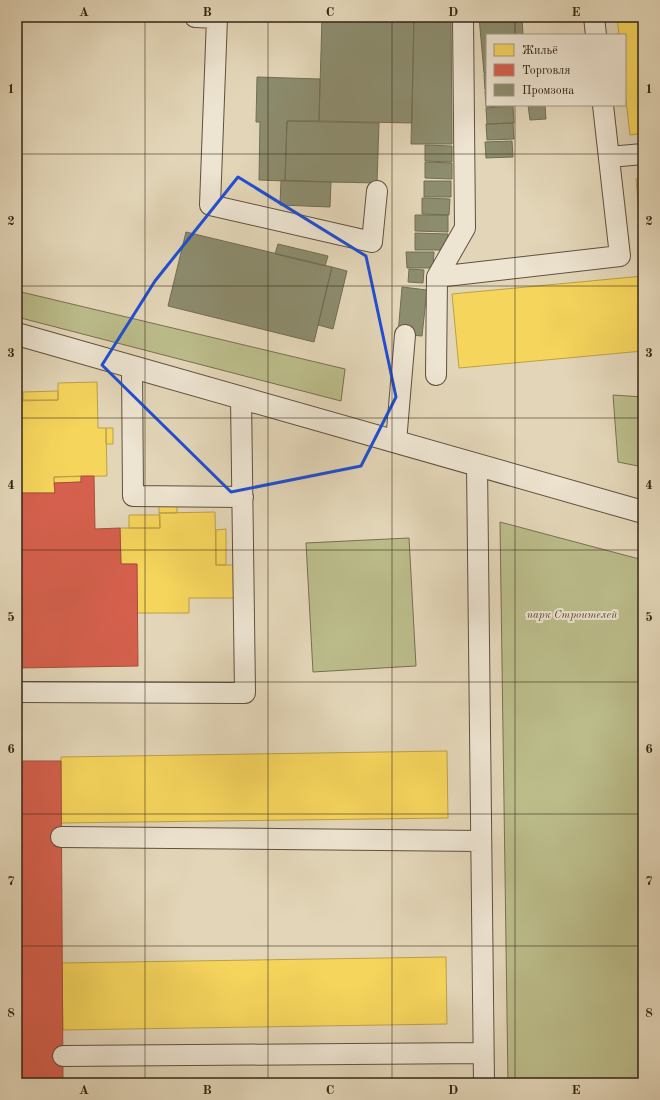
<svg xmlns="http://www.w3.org/2000/svg" width="660" height="1100" font-family="'Old Standard TT',serif">
<rect width="100%" height="100%" fill="#e3d6b8"/>
<filter id="stains"><feTurbulence type="fractalNoise" baseFrequency=".005" numOctaves="4"/><feColorMatrix values="0 0 0 0 .2 0 0 0 0 .09 0 0 0 0 .02 0 0 0 .5 -.17"/></filter>
<radialGradient id="worn" r=".72"><stop offset=".6" stop-color="#630" stop-opacity="0"/><stop offset="1" stop-color="#630" stop-opacity=".3"/></radialGradient>
<path fill="#bbbc8a" stroke="#787050" d="M 17,291 L 345,369 L 341,401 L 17,317 Z
M 613,395 L 643,397 L 643,467 L 618,462 Z
M 500,522 L 643,560 L 643,1083 L 508,1083 Z
M 409,538 L 416,666 L 313,672 L 306,543 Z"/>
<path fill="#f6d55c" stroke="#bca047" d="M 617,17 L 643,17 L 643,133 L 630,135 L 625,92 L 625,35 L 619,35 Z
M 643,178 L 643,257 L 636,179 Z
M 643,276 L 643,351 L 459,368 L 452,294 Z
M 97,382 L 98,428 L 106,428 L 107,476 L 54,477 L 55,493 L 19,493 L 17,401 L 58,400 L 58,383 Z
M 58,391 L 58,400 L 23,400 L 23,392 Z
M 106,428 L 113,428 L 113,444 L 106,444 Z
M 81,476 L 81,482 L 54,483 L 54,477 Z
M 159,501 L 177,501 L 177,513 L 159,513 Z
M 215,512 L 216,565 L 234,565 L 235,598 L 189,598 L 189,613 L 137,613 L 137,564 L 121,564 L 120,528 L 160,528 L 159,513 Z
M 129,515 L 160,515 L 160,528 L 129,528 Z
M 226,529 L 226,565 L 216,565 L 216,530 Z
M 447,751 L 448,818 L 61,823 L 61,757 Z
M 446,957 L 447,1024 L 63,1030 L 62,963 Z"/>
<path fill="#d6604d" stroke="#a64e3c" d="M 81,476 L 94,476 L 95,529 L 120,528 L 121,564 L 137,564 L 138,666 L 17,668 L 17,493 L 55,493 L 54,483 L 81,482 Z
M 17,761 L 61,761 L 63,1083 L 17,1083 Z"/>
<path fill="#8c8c6e" stroke="#726d53" d="M 322,17 L 414,17 L 412,123 L 319,121 Z
M 414,17 L 451,17 L 452,144 L 411,144 Z
M 479,17 L 522,17 L 523,35 L 487,35 L 487,73 L 484,73 Z
M 487,73 L 487,90 L 485,90 L 484,74 Z
M 257,77 L 320,79 L 319,121 L 287,121 L 285,181 L 259,180 L 260,122 L 256,122 Z
M 485,91 L 487,91 L 487,105 L 513,105 L 486,107 Z
M 528,105 L 545,105 L 546,119 L 530,120 Z
M 513,106 L 514,123 L 487,124 L 486,108 Z
M 287,121 L 379,123 L 377,183 L 285,181 Z
M 513,123 L 514,139 L 487,140 L 486,124 Z
M 512,141 L 513,157 L 486,158 L 485,142 Z
M 425,145 L 452,146 L 452,162 L 425,161 Z
M 425,162 L 452,163 L 452,179 L 425,178 Z
M 281,180 L 331,182 L 330,207 L 280,205 Z
M 424,181 L 451,181 L 451,197 L 424,197 Z
M 422,198 L 450,199 L 449,215 L 422,214 Z
M 415,215 L 448,215 L 448,232 L 415,231 Z
M 186,232 L 332,267 L 314,342 L 168,306 Z
M 415,233 L 448,234 L 447,250 L 415,250 Z
M 278,244 L 328,256 L 325,266 L 275,254 Z
M 406,252 L 434,252 L 433,268 L 407,268 Z
M 332,267 L 347,271 L 333,329 L 318,325 Z
M 409,269 L 424,270 L 423,283 L 408,282 Z
M 402,287 L 427,290 L 422,336 L 398,334 Z"/>
<g fill="none" stroke-linecap="round" stroke-linejoin="round">
<defs>
<path id="lane" d="M 195,17 L 217,18 L 210,205 L 372,242 L 377,191
M 594,17 L 596,35
M 609,157 L 643,154
M 437,277 L 620,256 L 603,105
M 132,367 L 133,496 L 243,497
M 436,375 L 437,277 L 465,228 L 463,17
M 396,442 L 405,335
M 477,465 L 484,1083
M 17,692 L 245,693 L 241,398
M 61,837 L 481,841
M 63,1056 L 483,1053"/>
<path id="street" d="M 17,334 L 643,512"/>
</defs>
<use href="#lane" stroke="#60513e" stroke-width="22"/>
<use href="#street" stroke="#60513e" stroke-width="24"/>
<use href="#lane" stroke="#ede4d1" stroke-width="20"/>
<use href="#street" stroke="#ede4d1" stroke-width="22"/>
</g>
<path fill="none" stroke="#1d4ed8" stroke-width="3" stroke-linejoin="round" d="M 238,177 L 366,256 L 396,397 L 361,466 L 231,492 L 102,365 L 155,281 Z"/>
<path fill="none" stroke="#352515" stroke-width="1" stroke-opacity="0.55" d="M 145,17 L 145,1083M 268,17 L 268,1083M 392,17 L 392,1083M 515,17 L 515,35M 515,105 L 515,1083M 17,154 L 643,154M 17,286 L 643,286M 17,418 L 643,418M 17,550 L 643,550M 17,682 L 643,682M 17,814 L 643,814M 17,946 L 643,946"/>
<g text-anchor="middle" stroke-width="4" stroke-linejoin="round" paint-order="stroke">
<g font-size="11" font-style="italic" fill="#564b32" stroke="#ede4d1">
<text x="572" y="618">парк Строителей</text>
</g>
</g>
<rect width="660" height="1100" fill="none" stroke="#e3d6b8" stroke-width="44"/>
<rect x="486" y="34" width="140" height="72" fill="#ede4d1" stroke="#a39886"/>
<rect x="494" y="44" width="20" height="12" fill="#f6d55c" stroke="#a39886"/>
<text x="522" y="54" font-size="12" fill="#352515">Жильё</text>
<rect x="494" y="64" width="20" height="12" fill="#d6604d" stroke="#a39886"/>
<text x="522" y="74" font-size="12" fill="#352515">Торговля</text>
<rect x="494" y="84" width="20" height="12" fill="#8c8c6e" stroke="#a39886"/>
<text x="522" y="94" font-size="12" fill="#352515">Промзона</text>
<rect x="22" y="22" width="616" height="1056" fill="none" stroke="#352515" stroke-width="1.5"/>
<g font-size="13" text-anchor="middle" font-weight="bold" fill="#352515">
<text x="84" y="16">A</text>
<text x="207" y="16">B</text>
<text x="330" y="16">C</text>
<text x="453" y="16">D</text>
<text x="576" y="16">E</text>
<text x="11" y="93">1</text>
<text x="649" y="93">1</text>
<text x="11" y="225">2</text>
<text x="649" y="225">2</text>
<text x="11" y="357">3</text>
<text x="649" y="357">3</text>
<text x="11" y="489">4</text>
<text x="649" y="489">4</text>
<text x="11" y="621">5</text>
<text x="649" y="621">5</text>
<text x="11" y="753">6</text>
<text x="649" y="753">6</text>
<text x="11" y="885">7</text>
<text x="649" y="885">7</text>
<text x="11" y="1017">8</text>
<text x="649" y="1017">8</text>
<text x="84" y="1094">A</text>
<text x="207" y="1094">B</text>
<text x="330" y="1094">C</text>
<text x="453" y="1094">D</text>
<text x="576" y="1094">E</text>
</g>
<rect width="100%" height="100%" filter="url(#stains)"/>
<rect width="100%" height="100%" fill="url(#worn)"/>
</svg>
